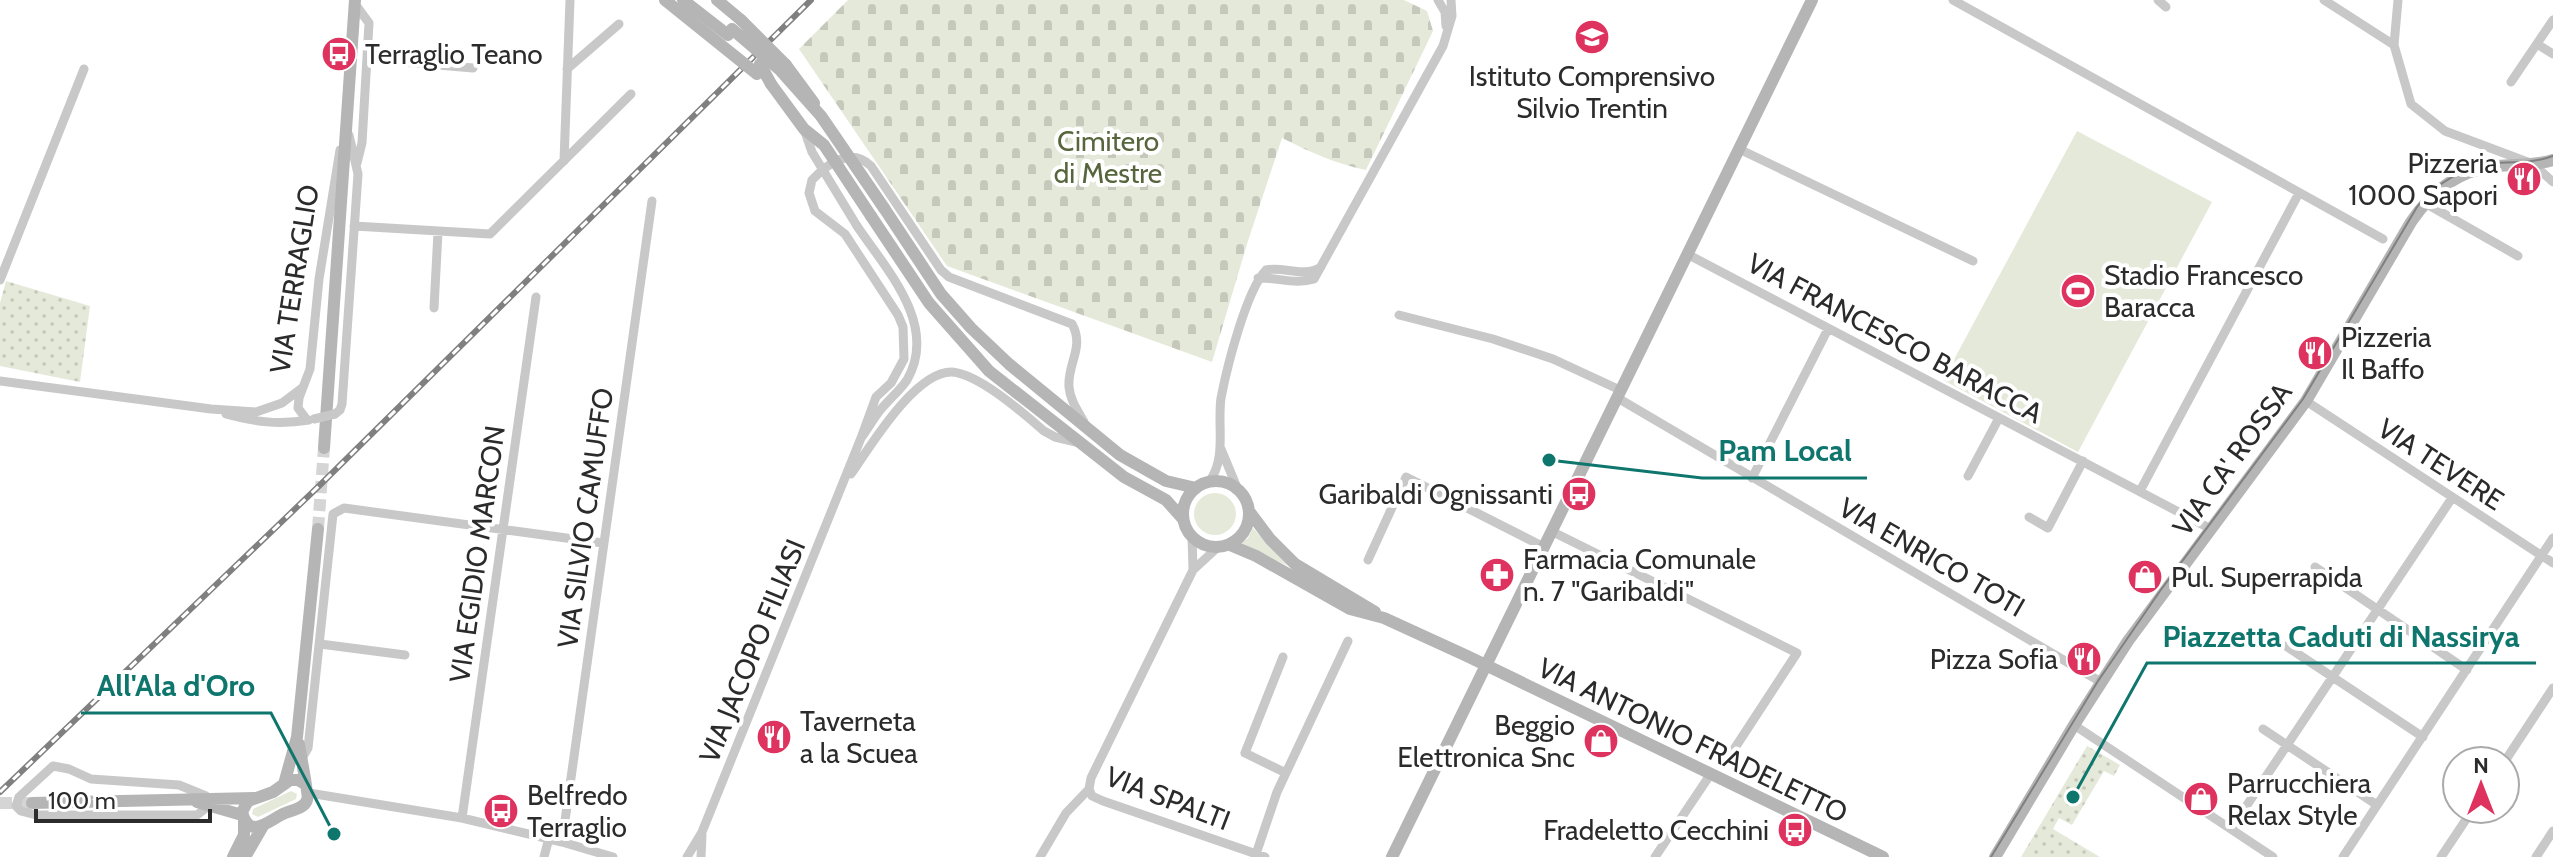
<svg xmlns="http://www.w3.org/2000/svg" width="2553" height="857" font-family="Cabin,sans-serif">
<defs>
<pattern id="cemetery-stones" width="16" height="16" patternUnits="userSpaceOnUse" patternTransform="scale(2)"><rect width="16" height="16" fill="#e5e9d9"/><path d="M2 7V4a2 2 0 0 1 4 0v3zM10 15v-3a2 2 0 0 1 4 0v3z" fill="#c5c8ba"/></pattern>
<pattern id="park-dots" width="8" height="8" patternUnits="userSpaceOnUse" patternTransform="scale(2)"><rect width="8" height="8" fill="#e5e9d9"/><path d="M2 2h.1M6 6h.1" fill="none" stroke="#c5c8ba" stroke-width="1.8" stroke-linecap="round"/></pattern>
</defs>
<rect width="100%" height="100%" fill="#fff"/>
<path fill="#e5e9d9" d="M 2077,131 L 2212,202 L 2078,452 L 1943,380 Z
M1194 514a21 21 0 1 1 42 0a21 21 0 1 1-42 0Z
M 1253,528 L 1288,566 L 1241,543 L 1248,538 Z
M 291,791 L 297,794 L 296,799 L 258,817 L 252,814 L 253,809 Z"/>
<path fill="url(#cemetery-stones)" d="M 848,0 L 1404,0 L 1427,11 L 1433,31 L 1366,170 C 1336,164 1308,151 1282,138 L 1247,244 L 1212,362 L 947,266 L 799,49 Z"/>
<path fill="url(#park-dots)" d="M 6,281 L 90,306 L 80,382 L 0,366 L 0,303 Z
M 2087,746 L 2120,765 L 2114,776 L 2104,771 L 2072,825 L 2059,818 L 2053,829 L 2100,857 L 2021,857 Z"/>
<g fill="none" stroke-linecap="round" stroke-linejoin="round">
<path stroke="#d5d5d5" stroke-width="12" stroke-dasharray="12 6" stroke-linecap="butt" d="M 318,529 L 324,448
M 0,803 L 32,803"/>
<path stroke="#c8c8c8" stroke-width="9" d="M 1438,0 L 1445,12 L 1446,26
M 1953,0 L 2383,239
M 2158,0 L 2166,7
M 2324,0 L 2394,45
M 2398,0 L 2394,45 L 2411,104 L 2445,131 L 2533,164 L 2553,182
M 355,4 L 369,23 L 362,143 L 357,163
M 2537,44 L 2553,54
M 367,59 L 473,68
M 567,69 L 619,24
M 2511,82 L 2553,20
M 1739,149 L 1973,261
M 564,161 L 570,0
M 2425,203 L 2518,256
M 354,226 L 490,234 L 631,94
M 1687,254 L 2211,529
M 1258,278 C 1277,277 1295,285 1314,279 L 1443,46 L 1452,16 L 1451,0
M 0,280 L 84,69
M 434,308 L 438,232
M 1399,315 L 1493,339 L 1553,359 L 1620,390
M 0,381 L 211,409 L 256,412 L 282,403 L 302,388
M 1616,397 L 2101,682
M 2306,401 L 2553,563
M 226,414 C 255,422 279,425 309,420
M 335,414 L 340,410 L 342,404 L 358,174 L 349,135
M 307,420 L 298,408 L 299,398 L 310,369 L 319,279 L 340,150
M 861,438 L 876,397 L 891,383 L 904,359 L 903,327 L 898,315 L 845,234 L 815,211 L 809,193 L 812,180 C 828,163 851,147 871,166 L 941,270 L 949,277 L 1072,324 C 1085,347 1067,364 1069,387 C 1070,400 1078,411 1084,422
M 1221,449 L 1238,490
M 851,474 C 870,447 915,371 952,372 C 979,374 1023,413 1044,431 L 1055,437 L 1076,442
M 1968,476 L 1999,418
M 1752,478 L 1828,329
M 1209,482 C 1227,458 1217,426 1221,398 C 1227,367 1246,291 1266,270 C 1284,266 1303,278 1321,267
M 2140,491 L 2299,193
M 2029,517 L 2048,528 L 2083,461
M 1551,531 L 1797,653 L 1727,760
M 1192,537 L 1193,569
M 1368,560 L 1406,477 L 1544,547
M 2315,567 L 2467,670
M 320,644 L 405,655
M 2286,646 L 2423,737
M 1283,657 L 1245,753 L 1286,773
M 2074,725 L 2273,857
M 2263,729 L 2377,805
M 301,760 L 308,748 L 333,514 L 344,508 L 603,543
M 2505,761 L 2553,688
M 1089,789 L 1091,778 L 1193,570 L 1217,548
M 1089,789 L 1092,796 L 1103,801 L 1265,857
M 309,793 L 462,818 L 562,842 L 613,857
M 206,796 L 179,785 L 91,779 L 69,769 L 53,766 L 19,797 L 16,806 L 21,811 L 36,815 L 197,815 L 210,805
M 462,818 L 536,297
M 2231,829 L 2452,498
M 562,842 L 652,201
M 1256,854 L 1277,792 L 1348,641
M 544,857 L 549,838
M 687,857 L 702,832 L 861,438 C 867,430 872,421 878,413 C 887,401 899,392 907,380 C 939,325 886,269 857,226
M 701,857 L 702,835
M 1040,857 L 1066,813 L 1089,789
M 1655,857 L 1710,775
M 2343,857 L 2553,538
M 2441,857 L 2473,809
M 2536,857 L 2553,831"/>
<path stroke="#b5b5b5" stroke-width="12" d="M 683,0 L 728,35
M 717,0 L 741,20
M 760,64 L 771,84
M 786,65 L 814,103
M 884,208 L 941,294 L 971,328 L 1009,364 L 1120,455 L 1166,481 L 1196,488
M 871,216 L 929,303 L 989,371 L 1124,477 L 1166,500 L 1183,519
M 324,448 L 355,0
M1183 514a33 33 0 1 1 66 0a33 33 0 1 1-66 0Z
M 1249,511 L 1270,539 L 1295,564 L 1375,612
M 1230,545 L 1256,556 L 1350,609 L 1384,618 L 1467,656 L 1883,857
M 299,744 C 300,752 309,796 307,800 C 304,810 289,810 281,815 C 266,823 249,839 242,812 L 248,801 L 273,792 L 290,780 L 298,780 L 305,784
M 284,784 L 297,737 L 318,529
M 197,802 L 242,815
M 32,803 L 255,798
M 233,857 L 244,835 L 244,820
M 245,857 L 263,826
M 1392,857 L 1812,0
M 1995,857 L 2074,725 L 2128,641 L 2306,401 L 2411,222 C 2432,191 2458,170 2497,166 C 2516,164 2535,166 2553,160"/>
<path stroke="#808080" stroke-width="2" d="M 1991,857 L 2098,681 L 2160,591 L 2303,399 L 2417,207 C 2436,183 2465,166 2495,163 C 2514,162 2535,163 2553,156"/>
<defs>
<path id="rail" d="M 0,792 L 320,485 L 811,0"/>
</defs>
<use href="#rail" stroke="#808080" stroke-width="6"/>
<use href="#rail" stroke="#fff" stroke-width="3" stroke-dasharray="9" stroke-linecap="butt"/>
<path stroke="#c8c8c8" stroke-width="9" d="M 804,129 L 812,152 L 857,226
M 314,419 L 335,414"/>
<path stroke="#b5b5b5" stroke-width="12" d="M 665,0 L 757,74
M 741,20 L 786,65
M 732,29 L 780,70 L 821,116 L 884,208
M 771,84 L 804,129 L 824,145 L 871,216"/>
</g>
<defs>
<symbol id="school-disc" viewBox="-11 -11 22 22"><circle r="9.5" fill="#de325f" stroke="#fff"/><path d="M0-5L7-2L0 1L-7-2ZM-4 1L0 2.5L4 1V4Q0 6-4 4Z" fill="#fff"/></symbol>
<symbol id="bus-disc" viewBox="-11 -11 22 22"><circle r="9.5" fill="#de325f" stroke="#fff"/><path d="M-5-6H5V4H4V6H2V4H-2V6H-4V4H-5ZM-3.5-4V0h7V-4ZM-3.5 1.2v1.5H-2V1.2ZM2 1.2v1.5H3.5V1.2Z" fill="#fff"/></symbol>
<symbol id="restaurant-disc" viewBox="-11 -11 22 22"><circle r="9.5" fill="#de325f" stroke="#fff"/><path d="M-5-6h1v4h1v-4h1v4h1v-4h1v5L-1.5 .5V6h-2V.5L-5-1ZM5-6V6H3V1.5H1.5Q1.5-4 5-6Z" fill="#fff"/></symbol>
<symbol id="stadium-disc" viewBox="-11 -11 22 22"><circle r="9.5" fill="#de325f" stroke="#fff"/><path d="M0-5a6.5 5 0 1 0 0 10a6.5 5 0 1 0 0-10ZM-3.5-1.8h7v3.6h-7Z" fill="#fff"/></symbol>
<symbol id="pharmacy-disc" viewBox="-11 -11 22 22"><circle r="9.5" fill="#de325f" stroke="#fff"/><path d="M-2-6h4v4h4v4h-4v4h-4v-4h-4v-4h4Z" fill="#fff"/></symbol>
<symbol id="shop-disc" viewBox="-11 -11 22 22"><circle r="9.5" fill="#de325f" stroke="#fff"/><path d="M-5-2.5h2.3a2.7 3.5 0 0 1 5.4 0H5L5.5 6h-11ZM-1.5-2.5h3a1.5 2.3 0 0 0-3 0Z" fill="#fff"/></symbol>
</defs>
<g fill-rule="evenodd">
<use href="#school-disc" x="1572" y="17" width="40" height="40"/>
<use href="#bus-disc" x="319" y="34" width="40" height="40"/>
<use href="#restaurant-disc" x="2504" y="159" width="40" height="40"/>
<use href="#stadium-disc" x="2058" y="271" width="40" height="40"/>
<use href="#restaurant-disc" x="2295" y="333" width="40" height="40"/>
<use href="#bus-disc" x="1559" y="474" width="40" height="40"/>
<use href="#pharmacy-disc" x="1477" y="555" width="40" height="40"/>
<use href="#shop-disc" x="2125" y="557" width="40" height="40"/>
<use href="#restaurant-disc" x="2064" y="639" width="40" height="40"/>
<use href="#restaurant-disc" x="754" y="717" width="40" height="40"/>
<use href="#shop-disc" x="1581" y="721" width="40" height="40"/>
<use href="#shop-disc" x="2181" y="779" width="40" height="40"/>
<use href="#bus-disc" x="481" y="791" width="40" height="40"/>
<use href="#bus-disc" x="1775" y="810" width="40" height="40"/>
</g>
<g text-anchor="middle" stroke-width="8" stroke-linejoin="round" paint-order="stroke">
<g font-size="28" fill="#2b2b2b" stroke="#fff" text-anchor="start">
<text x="365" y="64">Terraglio Teano</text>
<text x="1592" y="86" text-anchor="middle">Istituto Comprensivo<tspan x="1592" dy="32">Silvio Trentin</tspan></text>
<text x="2498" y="173" text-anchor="end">Pizzeria<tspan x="2498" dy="32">1000 Sapori</tspan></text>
<text x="2104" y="285">Stadio Francesco<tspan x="2104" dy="32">Baracca</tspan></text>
<text x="2341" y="347">Pizzeria<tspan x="2341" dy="32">Il Baffo</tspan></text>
<text x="1553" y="504" text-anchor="end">Garibaldi Ognissanti</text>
<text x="1523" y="569">Farmacia Comunale<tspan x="1523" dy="32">n. 7 "Garibaldi"</tspan></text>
<text x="2171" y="587">Pul. Superrapida</text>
<text x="2058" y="669" text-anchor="end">Pizza Sofia</text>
<text x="800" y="731">Taverneta<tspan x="800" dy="32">a la Scuea</tspan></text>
<text x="1575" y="735" text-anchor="end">Beggio<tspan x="1575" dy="32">Elettronica Snc</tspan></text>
<text x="2227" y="793">Parrucchiera<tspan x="2227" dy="32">Relax Style</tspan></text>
<text x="527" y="805">Belfredo<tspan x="527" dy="32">Terraglio</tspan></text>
<text x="1769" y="840" text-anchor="end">Fradeletto Cecchini</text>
</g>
<g font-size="28" fill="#56653b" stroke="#fff">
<text x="1108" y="151">Cimitero<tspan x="1108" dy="32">di Mestre</tspan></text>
</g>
<g font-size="28" fill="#2b2b2b" stroke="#fff">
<text transform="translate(294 279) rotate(-81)" y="10">VIA TERRAGLIO</text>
<text transform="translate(1895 338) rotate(28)" y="10">VIA FRANCESCO BARACCA</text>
<text transform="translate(2232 459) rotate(-54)" y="10">VIA CA' ROSSA</text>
<text transform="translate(2441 464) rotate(33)" y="10">VIA TEVERE</text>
<text transform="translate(585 518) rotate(-82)" y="10">VIA SILVIO CAMUFFO</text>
<text transform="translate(477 554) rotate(-82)" y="10">VIA EGIDIO MARCON</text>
<text transform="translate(1932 557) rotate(30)" y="10">VIA ENRICO TOTI</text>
<text transform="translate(752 651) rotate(-68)" y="10">VIA JACOPO FILIASI</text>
<text transform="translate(1693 740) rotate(26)" y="10">VIA ANTONIO FRADELETTO</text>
<text transform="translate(1168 798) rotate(21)" y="10">VIA SPALTI</text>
</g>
</g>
<path fill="none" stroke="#0f766e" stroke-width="3" d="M1549 460L1702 478H1867M2073 797L2147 663H2536M334 834L271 713H81"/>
<g fill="#0f766e" stroke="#fff" stroke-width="3">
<circle cx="1549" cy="460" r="8"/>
<circle cx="2073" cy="797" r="8"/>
<circle cx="334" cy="834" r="8"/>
</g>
<g font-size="30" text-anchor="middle" font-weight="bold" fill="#0f766e" stroke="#fff" stroke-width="8" stroke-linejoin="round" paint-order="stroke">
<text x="1785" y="461">Pam Local</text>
<text x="2341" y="647">Piazzetta Caduti di Nassirya</text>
<text x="176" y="696">All'Ala d'Oro</text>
</g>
<g transform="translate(2481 785)"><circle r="38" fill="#ffffff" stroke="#aaaaaa" stroke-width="2"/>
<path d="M0-6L14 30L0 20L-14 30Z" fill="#de325f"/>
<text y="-12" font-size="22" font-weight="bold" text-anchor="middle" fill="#2b2b2b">N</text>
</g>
<path d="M36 809v12h174v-12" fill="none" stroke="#2b2b2b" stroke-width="4"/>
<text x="48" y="809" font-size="24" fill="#2b2b2b" stroke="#ffffff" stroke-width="6" paint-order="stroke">100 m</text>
</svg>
